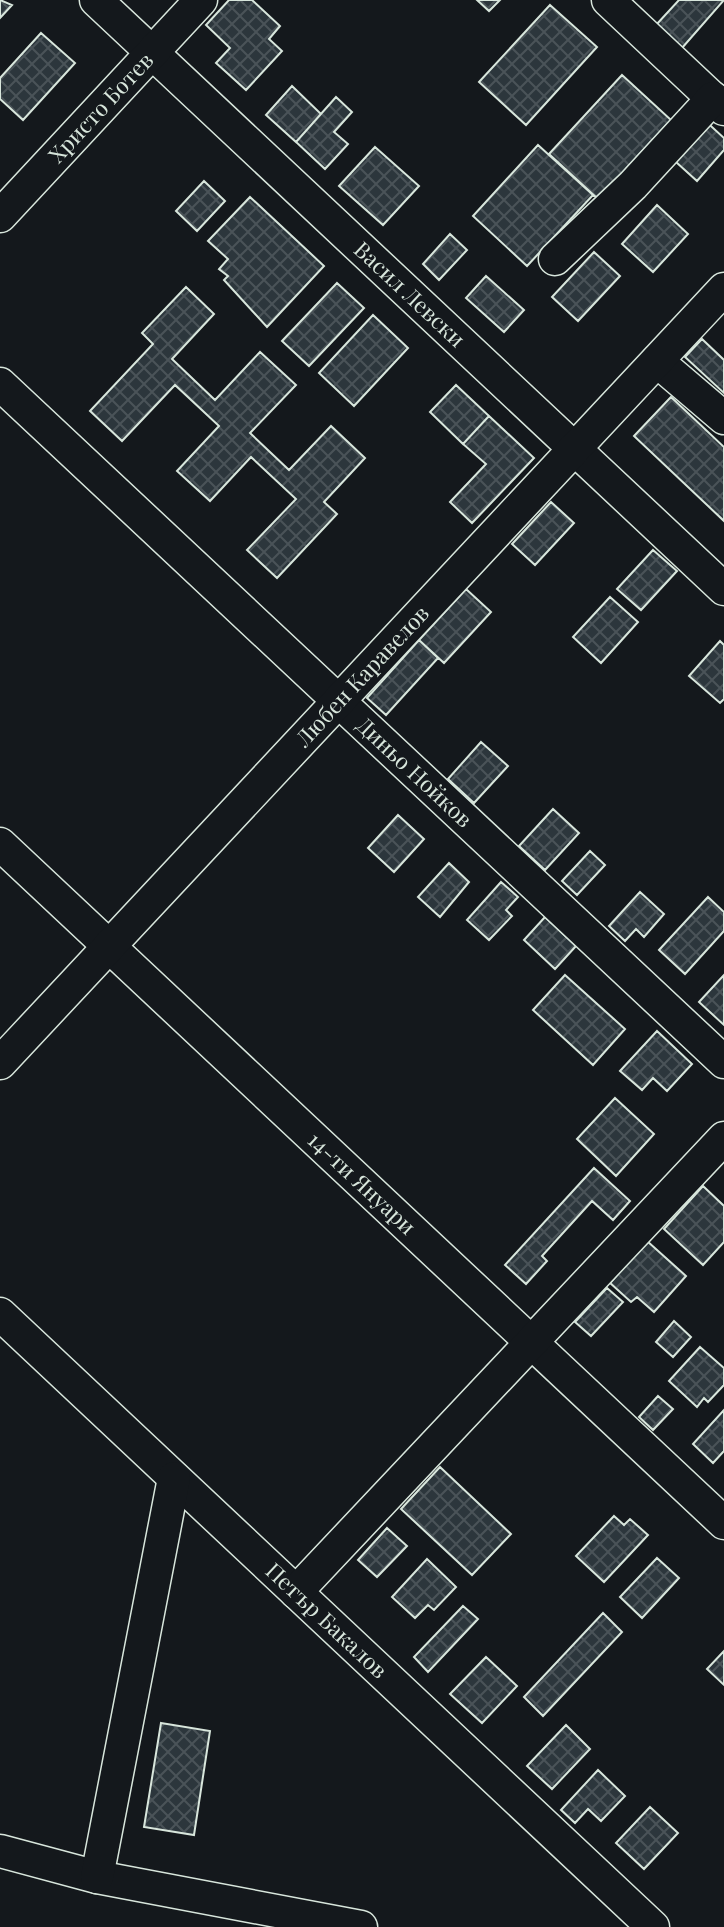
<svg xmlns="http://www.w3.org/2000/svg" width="724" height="1927" font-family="'Playfair Display',serif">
<defs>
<pattern id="building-cross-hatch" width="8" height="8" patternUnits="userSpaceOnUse" patternTransform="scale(2)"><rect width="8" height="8" fill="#2c363c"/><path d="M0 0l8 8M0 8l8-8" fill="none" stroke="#4a5358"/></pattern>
</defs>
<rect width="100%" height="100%" fill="#14181c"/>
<path fill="url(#building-cross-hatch)" stroke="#d8e6dc" stroke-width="2" d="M 0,0 L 12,5 L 0,18 Z
M 229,0 L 252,0 L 280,26 L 269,39 L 282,51 L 246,90 L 216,63 L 230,48 L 206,25 Z
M 477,0 L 500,0 L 489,11 Z
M 679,0 L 724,0 L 682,48 L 656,25 Z
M 550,5 L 597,47 L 526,125 L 479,82 Z
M 41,33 L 75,63 L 23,120 L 0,99 L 0,78 Z
M 622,75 L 671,120 L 598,199 L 549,154 Z
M 292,86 L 321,114 L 296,142 L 266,115 Z
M 336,97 L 352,112 L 334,132 L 348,144 L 325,169 L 296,142 Z
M 700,116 L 724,138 L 724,150 L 697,181 L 666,153 Z
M 538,145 L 593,195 L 527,266 L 473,216 Z
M 375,147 L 419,186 L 383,225 L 339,186 Z
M 204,181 L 225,201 L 197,231 L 176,211 Z
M 250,197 L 324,266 L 267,327 L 224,280 L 228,276 L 219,269 L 228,259 L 208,241 Z
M 657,205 L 688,234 L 653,272 L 622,244 Z
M 450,234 L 467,250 L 439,280 L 423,264 Z
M 594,252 L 620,276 L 578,321 L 552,297 Z
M 486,276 L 524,310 L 504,332 L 466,298 Z
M 337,283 L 364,308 L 309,366 L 282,341 Z
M 186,287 L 214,314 L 172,359 L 215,400 L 260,352 L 296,385 L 250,433 L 289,470 L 331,426 L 365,458 L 324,502 L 337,514 L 277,578 L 247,550 L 296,499 L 251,457 L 210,501 L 177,471 L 219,426 L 175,385 L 122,441 L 90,411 L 153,344 L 142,333 Z
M 373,315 L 408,348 L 354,406 L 319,373 Z
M 702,339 L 724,360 L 724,393 L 685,357 Z
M 456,385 L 489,416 L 463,444 L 430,412 Z
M 671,397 L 724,447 L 724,521 L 634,436 Z
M 489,416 L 534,458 L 472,523 L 450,502 L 486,464 L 463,444 Z
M 551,502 L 574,523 L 535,565 L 512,544 Z
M 653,550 L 677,571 L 641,610 L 617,589 Z
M 466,589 L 491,612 L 444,663 L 419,640 Z
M 610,597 L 638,622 L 601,663 L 573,637 Z
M 419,640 L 438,658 L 386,715 L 367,698 Z
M 720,641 L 724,645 L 724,699 L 720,703 L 689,676 Z
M 481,742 L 508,766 L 474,803 L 448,779 Z
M 553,809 L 579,833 L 545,870 L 519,846 Z
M 398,815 L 424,839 L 394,872 L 368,848 Z
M 590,851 L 605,865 L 577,895 L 562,881 Z
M 449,863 L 469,882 L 440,917 L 418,897 Z
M 501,882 L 518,897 L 506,910 L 512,916 L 489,940 L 467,920 Z
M 640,892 L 664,914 L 644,937 L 636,929 L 625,941 L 609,926 Z
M 708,897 L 724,912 L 724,931 L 685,974 L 659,950 Z
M 545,917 L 576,946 L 555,969 L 524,940 Z
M 565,975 L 625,1029 L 593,1065 L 533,1010 Z
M 724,975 L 724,1025 L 699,1002 Z
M 657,1031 L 692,1064 L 667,1091 L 653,1078 L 642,1090 L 620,1071 Z
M 615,1098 L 654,1134 L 616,1176 L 577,1139 Z
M 594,1168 L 630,1201 L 613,1220 L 592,1201 L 542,1256 L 547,1261 L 526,1284 L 505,1265 Z
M 703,1186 L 724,1206 L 724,1242 L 703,1265 L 664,1229 Z
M 647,1241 L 686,1276 L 654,1312 L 637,1297 L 631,1302 L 610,1283 Z
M 607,1288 L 623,1302 L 591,1336 L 575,1322 Z
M 674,1321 L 691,1337 L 673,1357 L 656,1342 Z
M 700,1347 L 724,1368 L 724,1385 L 708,1402 L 704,1398 L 697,1407 L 669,1381 Z
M 658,1396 L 673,1409 L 653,1430 L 639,1417 Z
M 724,1410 L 724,1451 L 713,1463 L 693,1444 Z
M 440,1467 L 511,1534 L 472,1575 L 401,1509 Z
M 614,1516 L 624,1525 L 630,1519 L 648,1535 L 604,1582 L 576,1556 Z
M 387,1528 L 407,1546 L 377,1577 L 358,1560 Z
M 657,1558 L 679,1578 L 642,1618 L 620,1597 Z
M 427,1559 L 456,1587 L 434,1610 L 428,1605 L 415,1618 L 392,1597 Z
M 463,1606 L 478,1619 L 428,1672 L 414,1657 Z
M 603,1613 L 622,1632 L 543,1716 L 524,1697 Z
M 724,1651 L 724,1685 L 707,1669 Z
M 486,1657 L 517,1686 L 482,1723 L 450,1694 Z
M 161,1723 L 210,1731 L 194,1835 L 144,1827 Z
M 566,1725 L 590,1749 L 552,1789 L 527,1766 Z
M 598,1770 L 625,1796 L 601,1821 L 588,1809 L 575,1823 L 561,1810 Z
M 650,1807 L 678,1833 L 644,1869 L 616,1843 Z"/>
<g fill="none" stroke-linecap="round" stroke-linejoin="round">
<defs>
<g id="minor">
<path id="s1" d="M 96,0 L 724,589"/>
<path d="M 608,0 L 724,109"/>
<path id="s2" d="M 0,216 L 201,0"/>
<path d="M 555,259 L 633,185 L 713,98"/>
<path d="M 657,361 L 724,418"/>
<path id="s3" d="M 0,384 L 724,1062"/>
<path id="s4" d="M 0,844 L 724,1523"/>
<path id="s5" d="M 0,1063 L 724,289"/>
<path id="s6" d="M 0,1314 L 653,1927"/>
<path d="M 296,1592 L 724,1138"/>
<path d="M 0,1851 L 97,1877 L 361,1927"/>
<path d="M 97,1877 L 174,1478"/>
</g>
</defs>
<use href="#minor" stroke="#d8e6dc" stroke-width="35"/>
<use href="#minor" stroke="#14181c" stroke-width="32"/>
</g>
<g text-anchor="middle" stroke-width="6" stroke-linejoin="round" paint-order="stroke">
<g font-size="22" fill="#d8e6dc" stroke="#14181c">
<text dy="8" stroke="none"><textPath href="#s2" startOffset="148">Христо Ботев</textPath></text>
<text dy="8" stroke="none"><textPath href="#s1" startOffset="430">Васил Левски</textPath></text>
<text dy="8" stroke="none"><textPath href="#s5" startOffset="530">Любен Каравелов</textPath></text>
<text dy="8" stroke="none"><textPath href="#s3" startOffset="568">Диньо Нойков</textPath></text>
<text dy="8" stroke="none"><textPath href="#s4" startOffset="496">14-ти Януари</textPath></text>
<text dy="8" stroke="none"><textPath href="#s6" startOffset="448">Петър Бакалов</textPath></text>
</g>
</g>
</svg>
